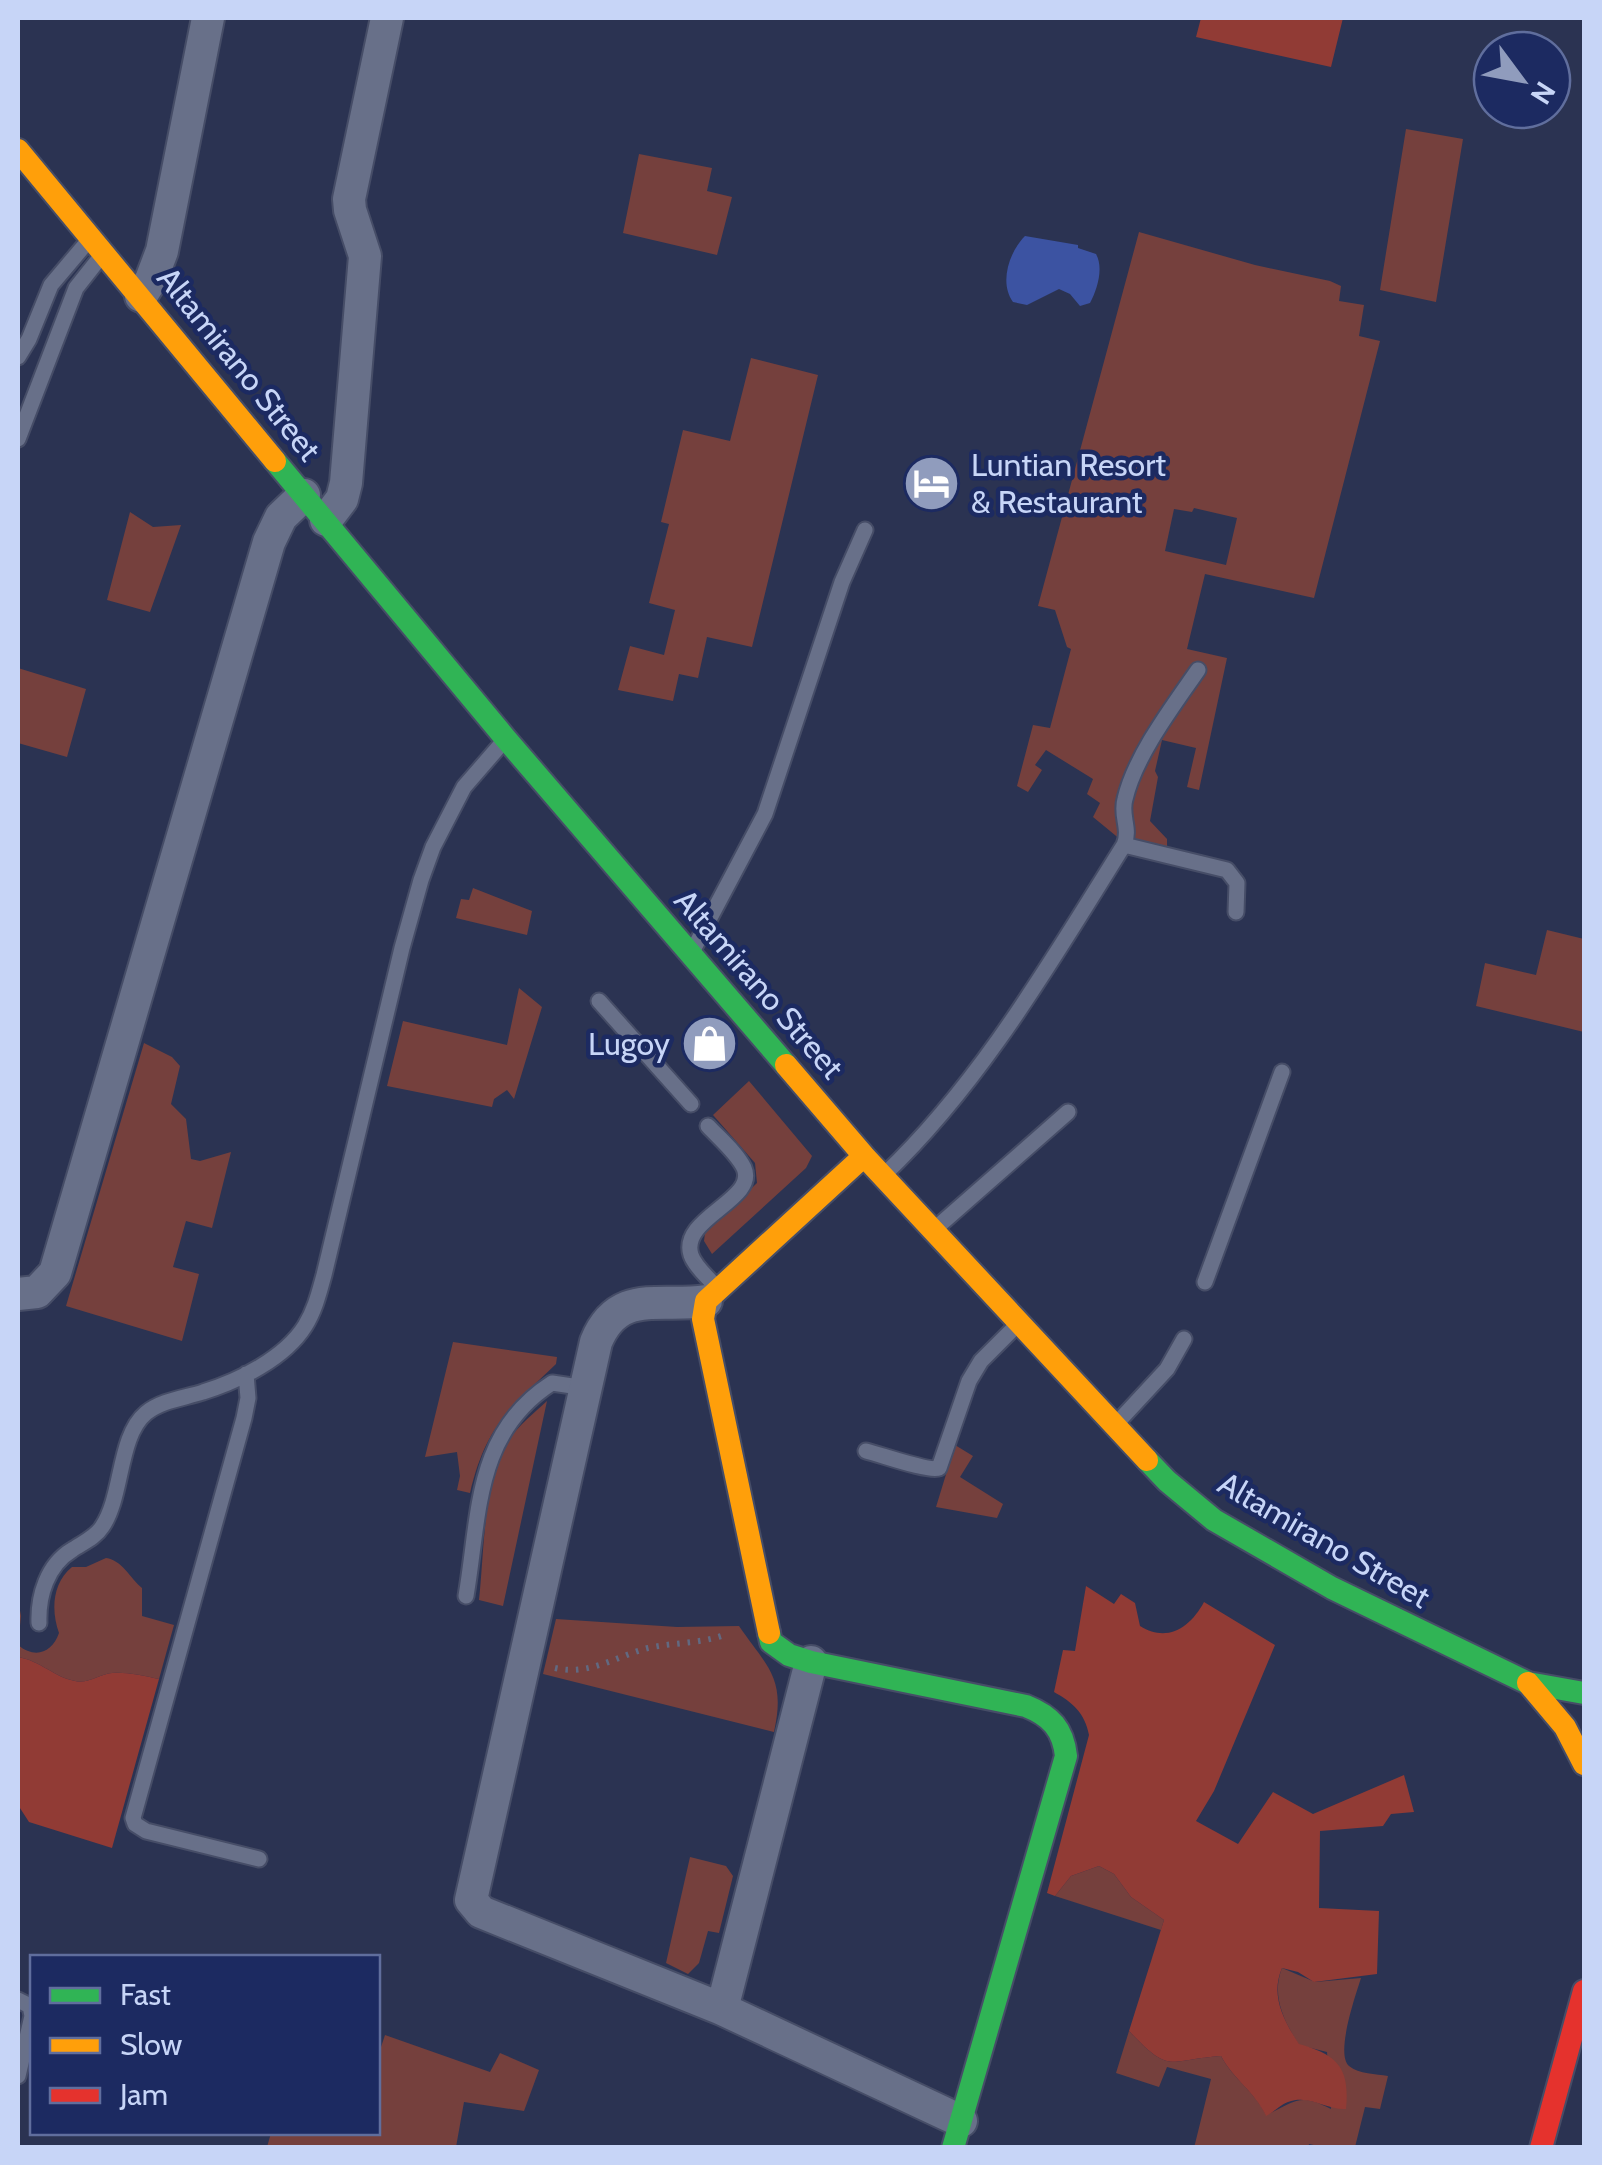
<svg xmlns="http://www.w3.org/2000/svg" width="1602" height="2165" font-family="Cabin,sans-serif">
<rect width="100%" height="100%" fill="#2b3352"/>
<path fill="#75403d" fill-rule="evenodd" d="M 1406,129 L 1463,139 L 1436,302 L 1380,290 Z
M 639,154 L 712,168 L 707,191 L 732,197 L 717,255 L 623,233 Z
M 1139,232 L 1255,265 L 1330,281 L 1341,286 L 1339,301 L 1364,305 L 1359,336 L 1380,341 L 1314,598 L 1205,574 L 1187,649 L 1227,658 L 1199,790 L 1187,787 L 1196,748 L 1162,740 L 1155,771 L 1158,777 L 1150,821 L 1167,839 L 1167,860 L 1138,854 L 1093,817 L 1100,803 L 1087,794 L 1093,779 L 1046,750 L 1035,765 L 1042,770 L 1028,792 L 1017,786 L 1033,725 L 1050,728 L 1071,649 L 1067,647 L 1055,610 L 1038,606 ZM 1194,508 L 1237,518 L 1226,565 L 1165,551 L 1174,509 L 1192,512 Z
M 751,358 L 818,375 L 752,647 L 707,637 L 698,678 L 679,674 L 673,701 L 618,690 L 630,646 L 664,655 L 675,610 L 649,603 L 669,524 L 661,522 L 683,430 L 730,441 Z
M 130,512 L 153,527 L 181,525 L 150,612 L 107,600 Z
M 18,668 L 86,689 L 67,757 L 18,743 Z
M 473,888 L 532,911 L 527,935 L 456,918 L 461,899 L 469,900 Z
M 1547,930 L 1584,939 L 1584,1032 L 1476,1006 L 1485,963 L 1536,975 Z
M 519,988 L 542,1007 L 514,1099 L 507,1090 L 494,1099 L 492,1107 L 387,1086 L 403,1021 L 507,1045 Z
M 144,1043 L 172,1057 L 180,1066 L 171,1104 L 186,1119 L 191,1159 L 200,1161 L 231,1152 L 212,1228 L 186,1221 L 173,1267 L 199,1274 L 182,1341 L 66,1306 Z
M 749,1081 L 812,1156 L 806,1168 L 712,1254 L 704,1241 L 705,1233 L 757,1183 L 755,1163 L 713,1115 Z
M 453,1342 L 557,1357 L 556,1364 C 508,1410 486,1426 470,1493 L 457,1490 L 460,1476 L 457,1452 L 425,1457 Z
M 547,1401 L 503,1606 L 479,1600 C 484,1555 483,1496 501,1453 C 510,1432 531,1416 547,1401 Z
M 955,1445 L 973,1456 L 960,1477 L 1003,1504 L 997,1518 L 936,1507 Z
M 106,1558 C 122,1560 130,1578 142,1588 L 142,1616 L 174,1625 L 159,1679 C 144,1676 128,1672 112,1673 C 100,1674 89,1684 75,1681 C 54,1677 41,1661 18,1657 L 18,1600 L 21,1616 L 18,1645 C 35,1659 52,1653 59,1633 C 51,1611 52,1583 72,1567 L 86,1567 Z
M 556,1619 L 677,1627 L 739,1626 C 768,1668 786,1678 774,1732 L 543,1674 Z
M 690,1857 L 726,1866 L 733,1876 L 719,1933 L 708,1931 L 699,1963 L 688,1974 L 666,1963 Z
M 1099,1866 L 1114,1874 L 1131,1897 L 1164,1920 L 1161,1930 L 1055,1896 L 1071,1876 Z
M 1282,1968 L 1315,1982 L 1361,1978 C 1356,1994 1335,2054 1349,2066 C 1359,2074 1376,2074 1388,2076 L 1380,2109 L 1365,2107 L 1355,2147 L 1323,2147 L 1309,2144 L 1308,2148 L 1194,2148 L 1211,2079 L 1167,2067 L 1159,2087 L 1116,2073 L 1129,2031 C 1171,2075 1166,2060 1221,2056 C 1233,2079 1255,2092 1266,2115 C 1296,2102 1298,2092 1331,2109 L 1327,2052 L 1299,2045 C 1284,2021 1271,1996 1282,1968 Z
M 385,2035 L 490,2072 L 500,2053 L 539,2070 L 524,2111 L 464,2102 L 456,2147 L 267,2147 L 271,2133 L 378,2132 L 378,2056 Z"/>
<path fill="#913b35" d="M 1201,18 L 1343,18 L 1331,67 L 1196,37 Z
M 1086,1586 L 1114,1604 L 1121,1594 L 1135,1603 L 1140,1626 C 1167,1643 1190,1628 1204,1602 L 1275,1645 L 1214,1791 L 1196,1821 L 1238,1844 L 1273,1792 L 1313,1814 L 1404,1775 L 1414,1812 L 1391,1814 L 1383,1826 L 1320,1831 L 1319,1908 L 1379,1911 L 1377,1974 L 1314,1982 L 1298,1972 L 1282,1968 C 1270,1996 1284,2021 1299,2044 C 1338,2055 1350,2068 1346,2109 C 1325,2110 1310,2094 1288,2102 C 1280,2105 1274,2112 1266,2116 C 1255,2092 1233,2079 1221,2056 C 1166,2060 1171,2075 1129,2031 L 1164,1920 L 1131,1897 L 1114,1874 L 1099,1866 L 1071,1876 L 1055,1896 L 1047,1893 L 1089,1735 C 1085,1713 1072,1702 1054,1692 L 1063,1650 L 1075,1651 Z
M 18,1657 C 41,1661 54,1677 75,1681 C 89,1684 100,1674 112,1673 C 128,1672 144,1676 159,1679 L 112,1848 L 29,1822 L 18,1805 Z"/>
<path fill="#3c53a2" d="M 1025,236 L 1078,245 L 1078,248 L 1096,254 C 1104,268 1097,290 1090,303 L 1080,306 L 1070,294 L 1059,289 L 1027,305 L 1013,302 C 999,283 1009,252 1025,236 Z"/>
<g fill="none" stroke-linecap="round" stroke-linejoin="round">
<defs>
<path id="lane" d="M 18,357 L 29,339 L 51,285 L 89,240
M 18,439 L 76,288 L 102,255
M 1124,845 L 1227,870 L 1237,883 L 1236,912
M 693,950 L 765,814 L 842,582 L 865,530
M 599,1001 L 691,1104
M 708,1126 C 719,1138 737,1153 744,1168 C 758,1200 679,1218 691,1255 C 695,1267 708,1277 715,1286
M 884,1175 C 982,1082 1053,958 1124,845 C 1131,828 1120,816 1125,799 C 1135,756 1173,706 1198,670
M 936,1228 L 1068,1112
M 1205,1282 L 1282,1072
M 246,1374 L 248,1398 L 244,1418 L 133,1818 L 135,1824 L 146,1831 L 259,1859
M 1117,1423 L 1167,1369 L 1184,1339
M 866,1451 C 882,1455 929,1472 939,1468 L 969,1381 L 981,1361 L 1016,1326
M 466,1596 C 480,1515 474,1433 552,1383 L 586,1388
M 39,1623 C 38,1596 47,1565 72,1550 C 82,1543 95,1538 102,1527 C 123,1497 118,1436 146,1413 C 162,1400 185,1398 203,1392 C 239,1381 285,1358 305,1326 C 315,1310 319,1293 324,1275 L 402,948 L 421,880 L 433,847 L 464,787 L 503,742
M 18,2000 L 30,2006 L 32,2016 L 18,2076"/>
<path id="street" d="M 141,296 L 151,280 L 162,251 L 208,18
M 326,520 L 342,499 L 346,483 L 365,256 L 350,210 L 349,199 L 387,18
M 18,1294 L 37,1292 L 55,1273 L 269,542 L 281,517 L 304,495
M 706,1301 C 659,1308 618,1288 596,1342 L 471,1900 L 481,1912 L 722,2009 L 961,2121
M 722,2009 L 811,1662"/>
<path id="fast" d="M 275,461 L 506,739 L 786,1065
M 1147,1460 L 1167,1481 L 1214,1520 L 1332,1588 L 1528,1683 L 1584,1693
M 769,1633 L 771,1642 L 789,1655 L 811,1662 L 1026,1706 C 1051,1716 1063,1729 1066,1756 L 953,2148"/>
<path id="slow" d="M 18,150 L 275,461
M 786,1065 L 864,1156 L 1147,1460
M 769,1633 L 703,1319 L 706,1301 L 864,1156
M 1528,1683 L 1565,1727 L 1584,1764"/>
<path id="jam" d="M 1541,2148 L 1584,1991"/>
</defs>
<use href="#lane" stroke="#464d67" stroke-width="19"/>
<use href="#street" stroke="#464d67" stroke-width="36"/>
<use href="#fast" stroke="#464d67" stroke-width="26"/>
<use href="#slow" stroke="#464d67" stroke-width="26"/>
<use href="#jam" stroke="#464d67" stroke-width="26"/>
<path stroke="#626981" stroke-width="6" stroke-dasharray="2.5 8" stroke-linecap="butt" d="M 555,1668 C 589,1676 617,1656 648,1648 C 675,1642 701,1644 727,1634"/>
<use href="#lane" stroke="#687089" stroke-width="15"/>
<use href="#street" stroke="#687089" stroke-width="32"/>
<use href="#fast" stroke="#30b455" stroke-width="22"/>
<use href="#slow" stroke="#ff9f0a" stroke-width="22"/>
<use href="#jam" stroke="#e5322d" stroke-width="22"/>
</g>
<defs>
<symbol id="hotel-disc" viewBox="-11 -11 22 22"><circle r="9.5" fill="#909cbd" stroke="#1c2a61"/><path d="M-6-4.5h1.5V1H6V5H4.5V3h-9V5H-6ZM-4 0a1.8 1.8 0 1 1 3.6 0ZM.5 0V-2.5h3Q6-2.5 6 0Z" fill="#fff"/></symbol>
<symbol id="shop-disc" viewBox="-11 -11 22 22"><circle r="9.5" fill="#909cbd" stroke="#1c2a61"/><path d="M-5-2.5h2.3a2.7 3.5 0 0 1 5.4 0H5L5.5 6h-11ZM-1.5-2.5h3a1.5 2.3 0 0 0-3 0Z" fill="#fff"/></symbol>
</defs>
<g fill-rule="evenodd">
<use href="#hotel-disc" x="900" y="452" width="63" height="63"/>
<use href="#shop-disc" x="678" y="1012" width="63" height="63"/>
</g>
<g text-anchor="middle" stroke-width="9" stroke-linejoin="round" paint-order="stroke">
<g font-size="32" fill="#c7d5f7" stroke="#1c2a61">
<text transform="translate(239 364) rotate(51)" y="11">Altamirano Street</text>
<text transform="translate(759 984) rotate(49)" y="11">Altamirano Street</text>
<text transform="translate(1324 1540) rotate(30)" y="11">Altamirano Street</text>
</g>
<g font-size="32" fill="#c7d5f7" stroke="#1c2a61" text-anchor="start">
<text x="971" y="476">Luntian Resort<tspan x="971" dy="37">&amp; Restaurant</tspan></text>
<text x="670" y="1055" text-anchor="end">Lugoy</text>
</g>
</g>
<rect width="1602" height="2165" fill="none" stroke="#c7d5f7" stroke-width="40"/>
<rect x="30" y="1955" width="350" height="180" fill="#1c2a61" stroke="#606e9d" stroke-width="2.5"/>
<rect x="50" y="1988" width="50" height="15" fill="#30b455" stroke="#606e9d" stroke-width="2.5"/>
<text x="120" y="2005" font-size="30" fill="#c7d5f7">Fast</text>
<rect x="50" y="2038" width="50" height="15" fill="#ff9f0a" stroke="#606e9d" stroke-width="2.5"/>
<text x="120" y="2055" font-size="30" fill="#c7d5f7">Slow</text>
<rect x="50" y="2088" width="50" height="15" fill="#e5322d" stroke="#606e9d" stroke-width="2.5"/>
<text x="120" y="2105" font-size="30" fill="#c7d5f7">Jam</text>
<g transform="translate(1522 80) rotate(122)"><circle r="48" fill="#1c2a61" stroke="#606e9d" stroke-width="2.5"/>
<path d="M0-8L18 38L0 25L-18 38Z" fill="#909cbd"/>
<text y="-15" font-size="28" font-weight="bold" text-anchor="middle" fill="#c7d5f7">N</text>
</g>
</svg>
